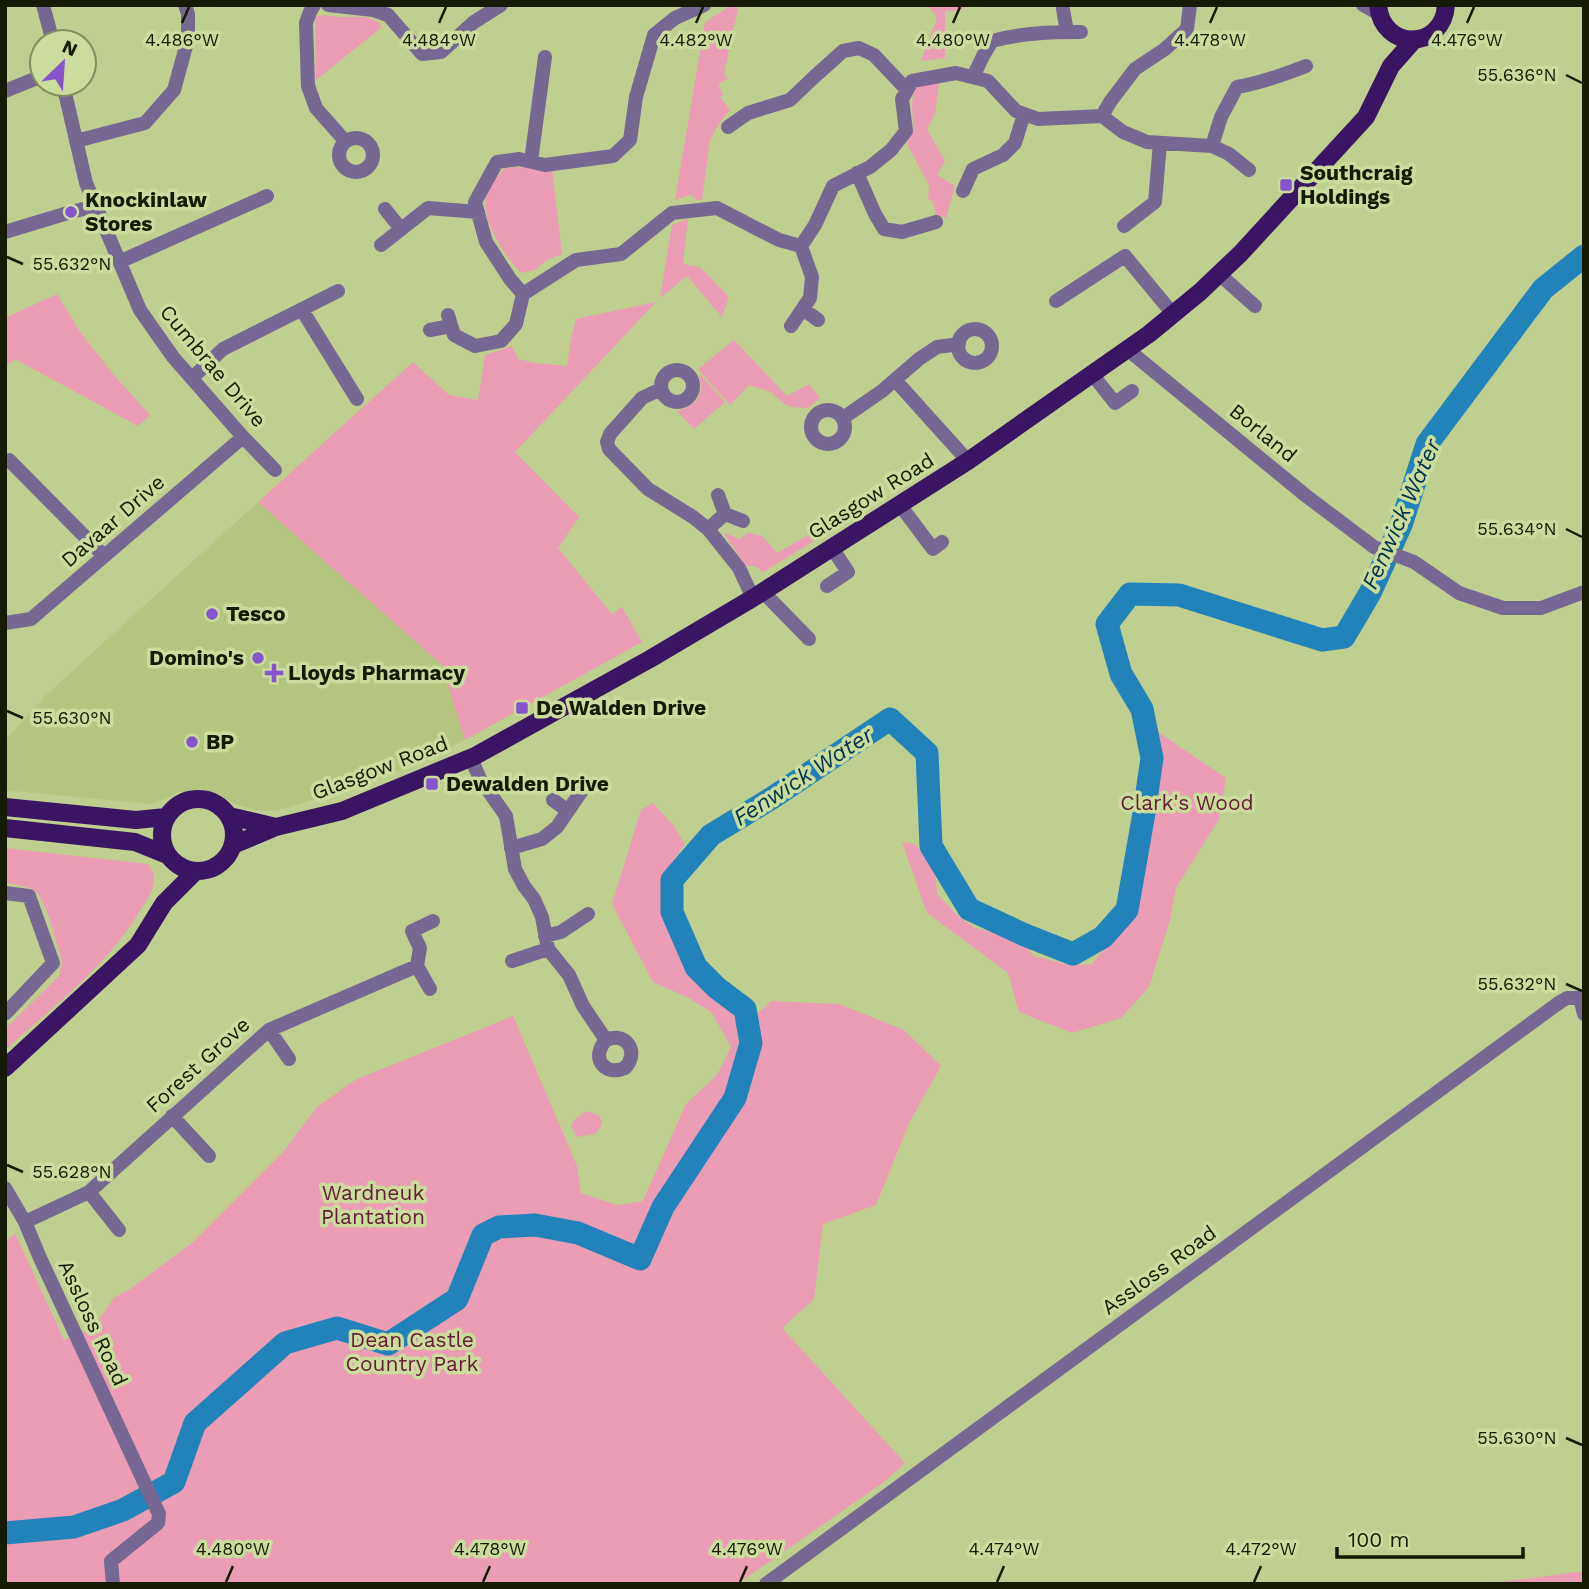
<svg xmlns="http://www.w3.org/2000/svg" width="1589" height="1589" font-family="'Work Sans',sans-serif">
<rect width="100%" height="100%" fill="#bfcf90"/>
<path fill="#b4c67f" d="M 258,502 L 321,556 L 452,675 L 448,684 L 465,740 L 375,781 L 276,811 L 257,810 L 235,804 L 212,792 L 200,789 L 178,792 L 169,797 L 150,804 L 5,790 L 5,741 L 45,696 Z"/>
<path fill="#ea9db4" d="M 728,5 L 735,5 L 738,8 L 724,74 L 728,78 L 718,85 L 723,94 L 720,97 L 730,110 L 720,122 L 710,140 L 702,200 L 697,200 L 690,195 L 675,200 L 705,22 L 726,9 Z
M 928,5 L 968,5 L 961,10 L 945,11 L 945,58 L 921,61 L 937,18 Z
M 324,15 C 330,16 336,17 342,17 C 356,18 373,13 382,27 L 316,80 L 315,17 Z
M 939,82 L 935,114 L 927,129 L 945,161 L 937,175 L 955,186 L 946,218 L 935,215 L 934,203 L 928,198 L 929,185 L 907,144 L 913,127 L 912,104 L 914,89 L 921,85 Z
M 522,167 L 552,169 L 562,254 L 547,260 L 535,270 L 521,273 C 501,251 472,210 493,181 C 497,176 501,172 505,168 Z
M 688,219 L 683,264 L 700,267 L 729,297 L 722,317 L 687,276 L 660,298 L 672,225 Z
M 57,294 L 79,330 L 112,373 L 150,415 L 138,426 L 15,359 L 5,366 L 5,318 Z
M 656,302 L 515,452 L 579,517 L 558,548 L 612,614 L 622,607 L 642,642 L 465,740 L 447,683 L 452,674 L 258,502 L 413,362 L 449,395 L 478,400 L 485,355 L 512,346 L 518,359 L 535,363 L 567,366 L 570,344 L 576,319 Z
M 734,340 L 787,396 L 809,384 L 820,398 L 808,408 L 792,407 L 784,404 L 771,392 L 749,385 L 730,405 L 698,369 Z
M 700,374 L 725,402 L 694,429 L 677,411 C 696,405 705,397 699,376 Z
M 827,524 L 832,530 L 763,572 L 755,566 L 746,566 L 723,532 L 739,539 L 748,533 L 762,536 L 777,553 Z
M 1158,732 L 1226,778 L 1219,819 L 1176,888 L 1170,920 L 1149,987 L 1121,1018 L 1072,1033 L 1019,1012 L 1008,973 L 927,913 L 902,842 L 914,844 L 935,865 L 937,894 L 958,916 L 975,928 L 1023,939 L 1033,956 L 1070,965 L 1092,964 L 1127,919 L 1143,878 L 1147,821 L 1160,768 Z
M 653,803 L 674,826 L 685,845 L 676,856 L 661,899 L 676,949 L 694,982 L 717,998 L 737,1016 L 761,1011 L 771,1001 L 839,1004 L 904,1030 L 941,1066 L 909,1123 L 876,1205 L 823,1224 L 814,1299 L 782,1328 L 905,1463 L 884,1482 L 737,1584 L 5,1584 L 5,1243 L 15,1233 L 64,1340 L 93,1328 L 114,1298 L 130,1289 L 193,1242 L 284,1151 L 317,1107 L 355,1080 L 513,1016 L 577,1166 L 581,1193 L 617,1205 L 643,1201 L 686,1104 L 717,1075 L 731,1047 L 712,1013 L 689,998 L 653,982 L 612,904 L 641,810 Z
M 5,848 L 148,864 C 151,868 154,872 154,878 C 154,889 148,899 142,907 C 109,965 54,1006 5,1050 L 5,1029 L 59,976 L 62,961 L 47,911 L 39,895 L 30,888 L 5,882 Z
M 586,1111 L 598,1115 L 602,1121 L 601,1126 L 595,1134 L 577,1137 L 571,1125 L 576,1118 Z
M 1578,1572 L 1584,1574 L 1584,1584 L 1486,1584 Z"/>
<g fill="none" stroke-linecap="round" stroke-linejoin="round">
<path stroke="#2283ba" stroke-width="23" d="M 5,1533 L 74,1527 L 123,1510 L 174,1482 L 195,1423 L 285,1343 L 337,1328 L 388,1344 L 457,1299 L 483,1235 L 499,1227 L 535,1225 L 578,1233 L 640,1259 L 663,1207 L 735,1098 L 751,1043 L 745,1009 L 717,988 L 696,967 L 672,912 L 672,880 L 711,835 L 772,798 L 890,719 L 927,753 L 931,846 L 969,909 L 1025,935 L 1073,954 L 1103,937 L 1127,910 L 1144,813 L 1152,758 L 1142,709 L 1121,674 L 1107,624 L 1130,594 L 1179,595 L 1322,640 L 1344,637 L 1370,593 L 1401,525 L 1427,444 L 1543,289 L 1584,256"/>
<path stroke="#776893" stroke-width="14" d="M 43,5 L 53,42
M 314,5 L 310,12 L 306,23 L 308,86 L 316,108 L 345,141
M 328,5 L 373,10 L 388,15 L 422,54 L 441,52 L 474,22 L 501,5
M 704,5 L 675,18 L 654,35 L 636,97 L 630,140 L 613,156 L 545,165 L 519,159 L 497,162 L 475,202 L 486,242 L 510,279 L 523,294 L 576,260 L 621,254 L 672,213 L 717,208 L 779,240 L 801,246 L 815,225 L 833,186 L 870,167 L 891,150 L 906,131 L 902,99 L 912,81 L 956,73 L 988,81 L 1016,111 L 1038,119 L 1102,116 L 1110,102 L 1135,69 L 1165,49 L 1187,29 L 1190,5
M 1363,5 L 1379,14
M 1063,9 L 1067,32
M 973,77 L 983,56 L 992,41 C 1022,33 1050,32 1081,32
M 63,84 L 86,183 L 140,310 L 173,357 L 243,437 L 275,470
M 5,91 L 32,80 L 42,78
M 1102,116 L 1123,132 L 1147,142 L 1212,146 L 1229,154 L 1249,170
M 728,127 L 748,113 L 790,100 L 813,78 L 843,51 L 859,48 L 874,55 L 907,90
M339 155a17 17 0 1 1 34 0a17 17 0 1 1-34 0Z
M 76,141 L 145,123 L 174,90 L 188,39 L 188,14 L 185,5
M 1212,146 L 1221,117 L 1237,87 C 1261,83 1283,75 1306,66
M 531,161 L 545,57
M 857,173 L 875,214 L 884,229 L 902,232 L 936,222
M 963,191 L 973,169 L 1003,155 L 1015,143 L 1024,114
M 385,209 L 401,229
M 1124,226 L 1155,202 L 1160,143
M 5,232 L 71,212 L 96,206
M 381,245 L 428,208 L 478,212
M 119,262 L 267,196
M 1219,274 L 1255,306
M 1056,301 L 1125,256 L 1173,314
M 803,309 L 818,320
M 302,310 L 357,399
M 448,315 L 454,335 L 475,346 L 501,341 L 516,324 L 523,294
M 791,326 L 810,298 L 812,277 L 801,246
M958 346a17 17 0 1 1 34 0a17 17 0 1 1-34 0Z
M 430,330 L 451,326
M 1127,349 L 1305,495 L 1374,547 L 1414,562 L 1459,593 L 1503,608 L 1541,608 L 1584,592
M661 386a16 16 0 1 1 32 0a16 16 0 1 1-32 0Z
M 1092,374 L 1115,403 L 1132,391
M 192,378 L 223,349 L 338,291
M 895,380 L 968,461
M 661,389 L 642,398 L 610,434 L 607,442 L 609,449 L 648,489 L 693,517 L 708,529 L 739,568 L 753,598
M811 427a17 17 0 1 1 34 0a17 17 0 1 1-34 0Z
M 843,418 L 882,391 L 919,359 L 937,347 L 959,344
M 5,461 L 9,460 L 104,556
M 900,505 L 933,549 L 942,542
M 725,514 L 743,521
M 708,529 L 725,514 L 718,495
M 827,586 L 848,572 L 832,548
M 763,592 L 809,639
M 5,623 L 31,619 L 243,437
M 471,758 L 480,779 L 506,816 L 515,869 L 524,886 L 534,899 L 542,917 L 548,949 L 569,975 L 583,1006 L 606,1040 C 590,1057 604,1077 625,1068 C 640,1052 626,1031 606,1040
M 553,800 L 568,811
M 511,848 L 542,839 L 557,827 L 583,789
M 5,893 L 29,896 L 53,963 L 5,1014
M 545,936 L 561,932 L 588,914
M 512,961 L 548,949
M 417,966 L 420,948 L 412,931 L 433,921
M 1580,998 L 1584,1014
M 269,1030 L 289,1059
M 172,1116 L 209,1156
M 5,1188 L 25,1222 L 40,1258 L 159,1514 L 158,1523 L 111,1561 L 113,1584
M 89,1192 L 119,1230
M 25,1222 L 89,1192 L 269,1030 L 417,966 L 430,989
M 766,1584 L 1560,1002 L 1567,998 L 1580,998"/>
<path stroke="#3a1563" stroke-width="18" d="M 1378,5 C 1382,51 1443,51 1446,5
M162 835a36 36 0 1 1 72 0a36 36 0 1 1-72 0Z
M 5,807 L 136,820 L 166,817
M 229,816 L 276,827
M 5,828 L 135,842 L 167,855
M 233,845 L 276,827 L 342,811 L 475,756 L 650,659 L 753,598 L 968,461 L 1149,334 L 1200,292 L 1240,254 L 1366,117 L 1391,66 L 1414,40
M 5,1068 L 138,945 L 164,903 L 195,872"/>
</g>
<path fill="none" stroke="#151a03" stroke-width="2.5" d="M 182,23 L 189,7M 439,23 L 446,7M 696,23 L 703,7M 953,23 L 960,7M 1210,23 L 1217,7M 1467,23 L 1474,7M 1566,75 L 1582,83M 7,257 L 23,264M 1566,529 L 1582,537M 7,711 L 23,718M 1566,984 L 1582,991M 7,1165 L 23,1172M 1566,1438 L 1582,1445M 226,1582 L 233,1566M 483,1582 L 490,1566M 740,1582 L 747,1566M 997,1582 L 1004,1566M 1254,1582 L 1261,1566"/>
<g fill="#8654cc" stroke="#cbdc9c" stroke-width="2.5">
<rect x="1279" y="178" width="14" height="14" rx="3.5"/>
<circle cx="71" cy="212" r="7"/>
<circle cx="212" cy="614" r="7"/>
<circle cx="258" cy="658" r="7"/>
<path d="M270.5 662.5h7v7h7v7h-7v7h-7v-7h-7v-7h7z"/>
<rect x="515" y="701" width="14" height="14" rx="3.5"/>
<circle cx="192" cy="742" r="7"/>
<rect x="425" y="777" width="14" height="14" rx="3.5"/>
</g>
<g text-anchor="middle" stroke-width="7" stroke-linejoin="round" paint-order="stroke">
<g font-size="21" font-weight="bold" fill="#151a03" stroke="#cbdc9c" text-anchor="start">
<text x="1300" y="180">Southcraig<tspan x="1300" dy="24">Holdings</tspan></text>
<text x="85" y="207">Knockinlaw<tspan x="85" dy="24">Stores</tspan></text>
<text x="226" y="621">Tesco</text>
<text x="244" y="665" text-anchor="end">Domino's</text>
<text x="288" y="680">Lloyds Pharmacy</text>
<text x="536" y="715">De Walden Drive</text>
<text x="206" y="749">BP</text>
<text x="446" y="791">Dewalden Drive</text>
</g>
<g font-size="21" fill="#151a03" stroke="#cbdc9c">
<text transform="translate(213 366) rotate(50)" y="7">Cumbrae Drive</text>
<text transform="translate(1263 433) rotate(39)" y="7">Borland</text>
<text transform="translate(871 496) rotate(-32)" y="7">Glasgow Road</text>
<text transform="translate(113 521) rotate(-41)" y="7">Davaar Drive</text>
<text transform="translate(380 768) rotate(-21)" y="7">Glasgow Road</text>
<text transform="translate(198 1065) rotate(-42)" y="7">Forest Grove</text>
<text transform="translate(1159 1270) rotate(-36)" y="7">Assloss Road</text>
<text transform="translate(93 1323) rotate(65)" y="7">Assloss Road</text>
</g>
<g font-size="21" fill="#641a38" stroke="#cbdc9c">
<text x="1187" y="810">Clark's Wood</text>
<text x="373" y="1200">Wardneuk<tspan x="373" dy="24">Plantation</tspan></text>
<text x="412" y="1347">Dean Castle<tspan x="412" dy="24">Country Park</tspan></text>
</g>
<g font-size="23" font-style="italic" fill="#003350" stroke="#cbdc9c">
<text transform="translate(1401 514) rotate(-66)" y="8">Fenwick Water</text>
<text transform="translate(803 776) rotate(-33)" y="8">Fenwick Water</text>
</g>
</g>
<g font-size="18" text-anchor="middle" fill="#151a03" stroke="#cbdc9c" stroke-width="7" stroke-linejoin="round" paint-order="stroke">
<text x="182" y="46">4.486°W</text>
<text x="439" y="46">4.484°W</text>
<text x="696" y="46">4.482°W</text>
<text x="953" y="46">4.480°W</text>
<text x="1210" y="46">4.478°W</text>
<text x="1467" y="46">4.476°W</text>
<text x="1517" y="81">55.636°N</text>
<text x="72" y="270">55.632°N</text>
<text x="1517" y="535">55.634°N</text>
<text x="72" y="724">55.630°N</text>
<text x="1517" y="990">55.632°N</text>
<text x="72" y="1178">55.628°N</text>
<text x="1517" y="1444">55.630°N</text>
<text x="1004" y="1555">4.474°W</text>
<text x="233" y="1555">4.480°W</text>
<text x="490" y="1555">4.478°W</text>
<text x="747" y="1555">4.476°W</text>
<text x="1261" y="1555">4.472°W</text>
</g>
<rect width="1589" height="1589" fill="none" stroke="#151a03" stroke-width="14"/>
<g transform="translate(63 63) rotate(25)"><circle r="33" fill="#cbdc9c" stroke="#828e5f" stroke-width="2"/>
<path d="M0-5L12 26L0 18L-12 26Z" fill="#8654cc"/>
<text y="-10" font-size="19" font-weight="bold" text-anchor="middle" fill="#151a03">N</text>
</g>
<path d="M1337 1547v10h186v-10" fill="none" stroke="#151a03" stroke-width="3.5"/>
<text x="1348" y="1547" font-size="21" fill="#151a03" stroke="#cbdc9c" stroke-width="5" paint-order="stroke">100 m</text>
</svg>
